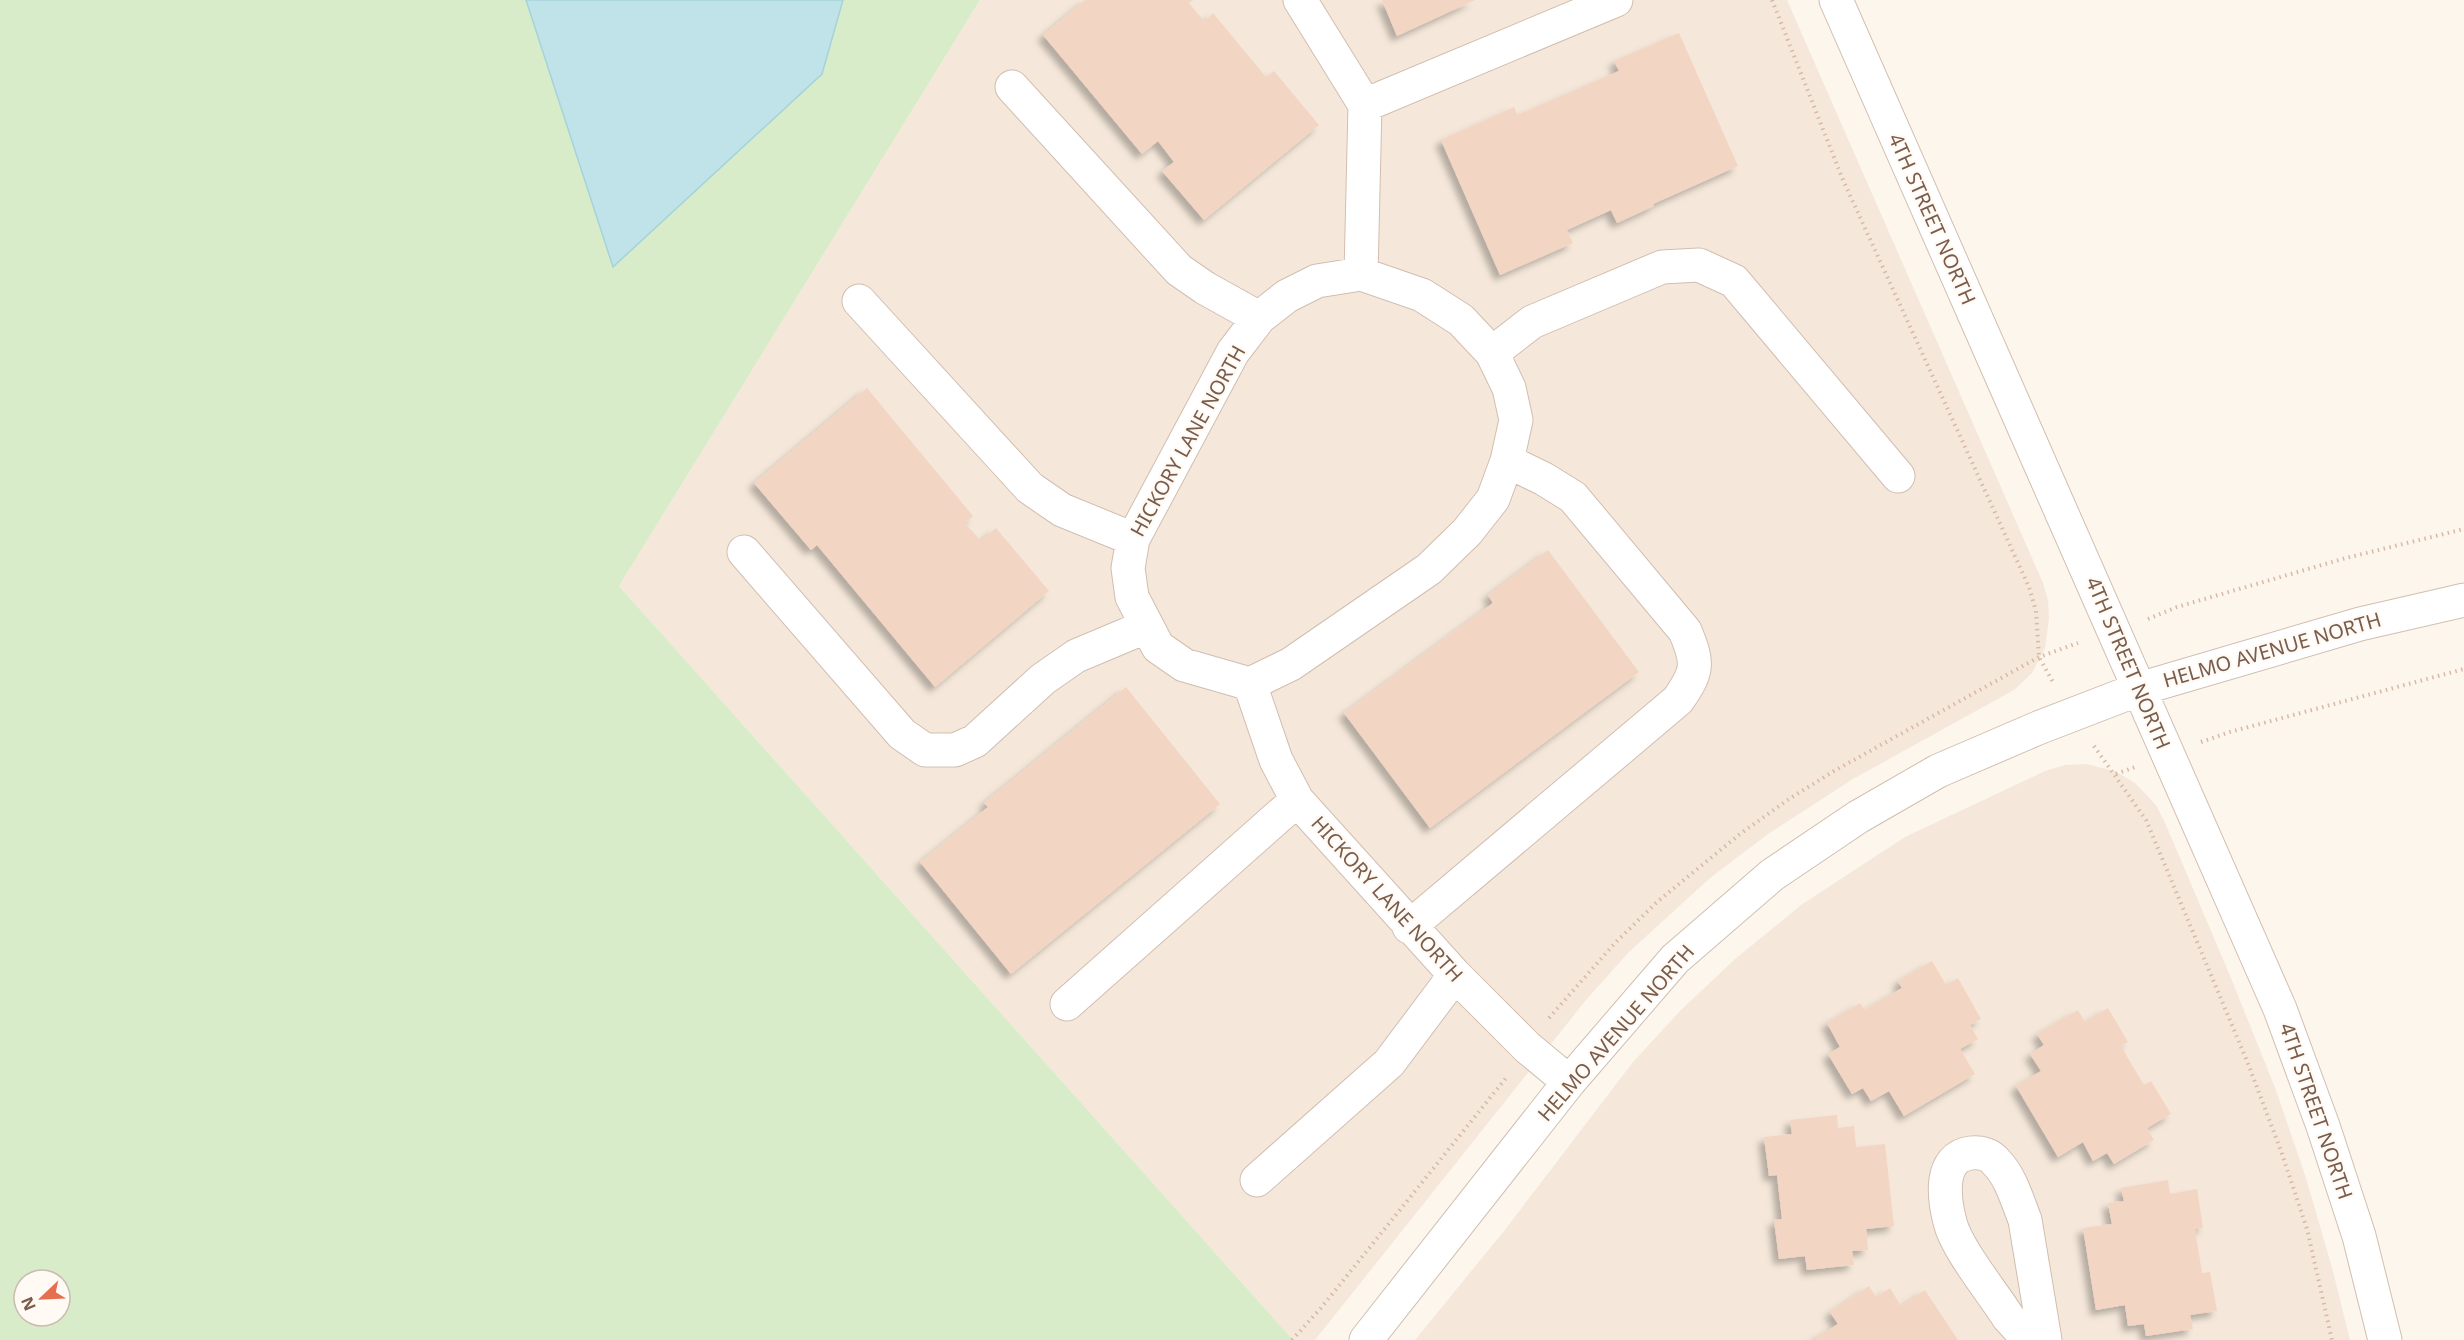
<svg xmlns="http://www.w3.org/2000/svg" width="2464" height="1340" font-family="'Noto Sans',sans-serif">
<defs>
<filter id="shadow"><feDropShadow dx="-5.5" dy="5.5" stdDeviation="3" flood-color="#0004"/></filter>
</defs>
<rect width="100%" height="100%" fill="#fdf6ec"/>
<path fill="#f5e8da" d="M 980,0 L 1787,0 L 2043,583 L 2048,600 L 2049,619 L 2045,648 L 2032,673 L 2014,690 L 1853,779 L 1768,834 L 1710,878 L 1628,953 L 1586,1000 L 1315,1340 L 1293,1340 L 619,586 Z
M 2086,764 L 2115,771 L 2135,783 L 2156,805 L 2166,825 L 2231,978 L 2276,1090 L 2306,1178 L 2333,1271 L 2350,1340 L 1415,1340 L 1504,1231 L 1633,1062 L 1681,1010 L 1734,960 L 1801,905 L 1905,837 L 2045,771 L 2065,765 Z"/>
<path fill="#d8ecc9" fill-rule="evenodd" d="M 0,0 L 980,0 L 619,586 L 1293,1340 L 0,1340 ZM 24,1280 L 60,1280 L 60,1316 L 24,1316 Z"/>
<path fill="#bfe3e8" stroke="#a5d3da" stroke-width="1.5" d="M 526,0 L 843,0 L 822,74 L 613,267 Z"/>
<path fill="#f3d5c3" filter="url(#shadow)" d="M 1085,0 L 1193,0 L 1189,3 L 1204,21 L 1213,13 L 1266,77 L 1274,71 L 1319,125 L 1204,220 L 1162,171 L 1174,162 L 1158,141 L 1142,154 L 1043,35 Z
M 1382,0 L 1475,0 L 1397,36 Z
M 1679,33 L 1738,166 L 1653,204 L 1654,206 L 1617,223 L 1611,210 L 1567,230 L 1573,243 L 1500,275 L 1441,140 L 1514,107 L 1517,115 L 1619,71 L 1614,61 Z
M 867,388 L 973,516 L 965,523 L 981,541 L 996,528 L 1049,591 L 935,687 L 817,545 L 811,550 L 754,483 Z
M 1548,550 L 1639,672 L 1430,828 L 1344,713 L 1493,603 L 1488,595 Z
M 1126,687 L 1220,804 L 1011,974 L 920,862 L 988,807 L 984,803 Z
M 1932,961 L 1946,985 L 1958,978 L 1981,1019 L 1970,1025 L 1978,1039 L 1960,1049 L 1975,1074 L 1904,1116 L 1889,1091 L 1871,1101 L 1863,1088 L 1852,1094 L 1828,1054 L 1840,1047 L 1827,1023 L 1860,1003 L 1864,1010 L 1902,988 L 1898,981 Z
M 2108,1008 L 2128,1042 L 2121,1046 L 2132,1065 L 2144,1085 L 2151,1081 L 2171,1114 L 2147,1128 L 2154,1140 L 2114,1164 L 2107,1153 L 2093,1161 L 2083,1142 L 2058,1157 L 2016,1086 L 2041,1071 L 2030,1054 L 2044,1045 L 2037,1034 L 2078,1010 L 2085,1022 Z
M 1837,1115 L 1838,1128 L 1854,1126 L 1856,1147 L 1885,1144 L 1894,1226 L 1866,1229 L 1868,1250 L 1852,1251 L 1854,1265 L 1807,1270 L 1805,1256 L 1779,1259 L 1774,1220 L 1782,1219 L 1777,1175 L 1769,1176 L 1764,1137 L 1792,1134 L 1790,1120 Z
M 2168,1180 L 2170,1194 L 2197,1189 L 2203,1228 L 2195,1229 L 2202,1273 L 2210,1272 L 2217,1311 L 2190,1315 L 2193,1329 L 2146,1336 L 2144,1324 L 2128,1326 L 2125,1305 L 2096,1310 L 2083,1228 L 2112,1224 L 2108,1203 L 2124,1201 L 2121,1188 Z
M 1869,1286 L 1876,1297 L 1890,1288 L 1901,1306 L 1925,1290 L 1958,1340 L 1816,1340 L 1815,1338 L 1838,1324 L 1830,1312 Z"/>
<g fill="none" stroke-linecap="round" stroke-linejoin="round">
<defs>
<path id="minor" d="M 1300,0 L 1365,105
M 1836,0 L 2280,1009 L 2323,1126 L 2359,1236 L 2385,1340
M 1012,87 L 1179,270 L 1205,288 L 1259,318
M 1361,274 L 1422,295 L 1461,320 L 1492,353 L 1509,388 L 1516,420 L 1507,461 L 1493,499 L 1467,532 L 1429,569 L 1291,664 L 1250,684 L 1184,665 L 1158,647 L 1132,597 L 1128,568 L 1133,539 L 1233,352 L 1259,318 L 1287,296 L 1317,281 Z
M 1361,274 L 1365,105 L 1616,0
M 859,301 L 1030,488 L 1062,510 L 1133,539
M 1492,353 L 1532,322 L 1662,267 L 1699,265 L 1734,281 L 1898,476
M 744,552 L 902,734 L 925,750 L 955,750 L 975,741 L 1043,679 L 1076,656 L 1145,627
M 1250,684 L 1276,760 L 1297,800 L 1455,975 L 1528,1048 L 1569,1082
M 1409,927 L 1678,700 C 1698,671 1699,664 1685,631 L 1573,497 L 1544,479 L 1507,461
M 1067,1004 L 1297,800
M 1257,1180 L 1389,1063 L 1455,975
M 1366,1340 L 1569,1082 L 1675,959 L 1772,875 L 1858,817 L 1938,771 L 2038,728 L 2139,689 L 2360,624 L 2464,600
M 2039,1340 L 2018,1328 L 2008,1317 C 1993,1293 1956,1248 1950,1222 C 1944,1199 1938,1157 1971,1153 C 1980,1152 1990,1154 1996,1162 C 2011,1177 2017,1200 2025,1220 L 2045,1340"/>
</defs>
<use href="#minor" stroke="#d1beb0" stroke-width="35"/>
<path stroke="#d9b8a5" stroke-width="4" stroke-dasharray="1.5 4.5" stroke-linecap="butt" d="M 1772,0 L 1843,180 L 2029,587 L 2036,611 L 2039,657 L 2053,682
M 2148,619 L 2177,607 L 2346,558 L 2464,529
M 2201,742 L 2230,732 L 2464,669
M 2094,746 L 2146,820 L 2247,1061 L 2281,1151 L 2307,1229 L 2332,1340
M 2116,774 L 2135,767
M 1549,1018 L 1615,943 L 1657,902 L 1740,834 L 1789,799 L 1834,771 L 2039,657 L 2078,643
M 1292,1340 L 1321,1308 L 1506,1078"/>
<use href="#minor" stroke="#fff" stroke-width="33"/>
</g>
<g text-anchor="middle" stroke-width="4.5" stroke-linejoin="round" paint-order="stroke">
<g font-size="20" fill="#7a5c4d" stroke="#fffaf3">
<text transform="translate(1932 219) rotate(66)" y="7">4TH STREET NORTH</text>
<text transform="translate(1188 441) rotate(-61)" y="7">HICKORY LANE NORTH</text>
<text transform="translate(2272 650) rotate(-16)" y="7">HELMO AVENUE NORTH</text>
<text transform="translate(2128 663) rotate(67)" y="7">4TH STREET NORTH</text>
<text transform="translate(1387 899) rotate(48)" y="7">HICKORY LANE NORTH</text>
<text transform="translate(1616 1033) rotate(-49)" y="7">HELMO AVENUE NORTH</text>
<text transform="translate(2316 1111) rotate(71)" y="7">4TH STREET NORTH</text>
</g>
</g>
<g transform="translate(42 1298) rotate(247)"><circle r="28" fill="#fffaf3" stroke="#cabbb1" stroke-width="1.5"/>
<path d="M0-4.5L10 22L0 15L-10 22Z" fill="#e76f51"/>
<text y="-9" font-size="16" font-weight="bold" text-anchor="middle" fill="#7a5c4d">N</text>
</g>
</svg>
